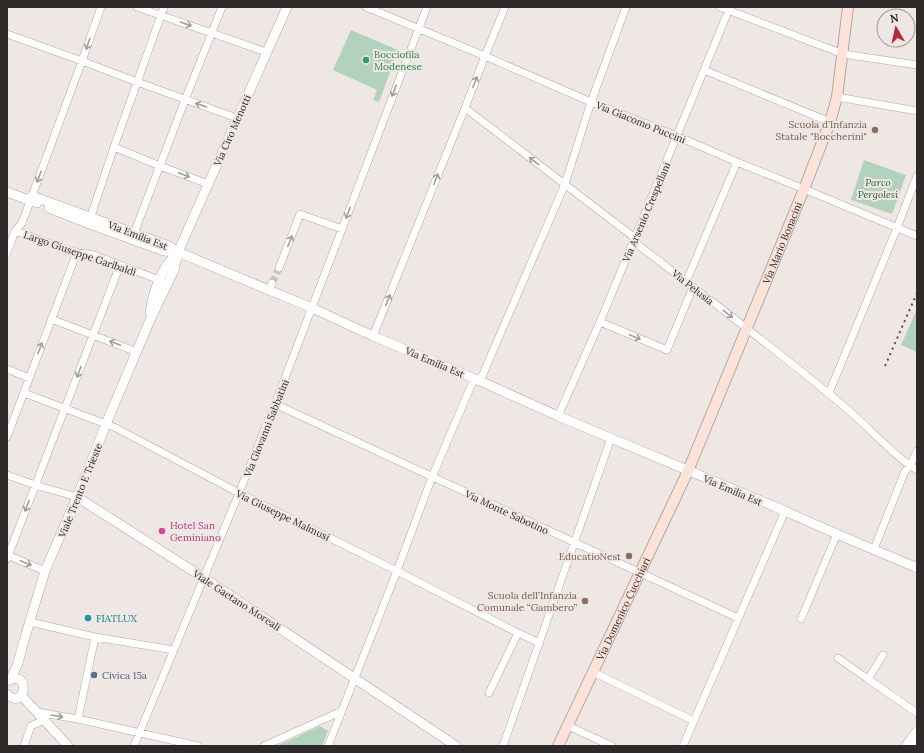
<svg xmlns="http://www.w3.org/2000/svg" width="924" height="753" font-family="Lora,serif">
<rect width="100%" height="100%" fill="#efe7e4"/>
<path fill="#b2d2bd" d="M 351,30 L 398,50 L 379,102 L 373,100 L 377,90 L 333,70 Z
M 864,160 L 906,175 L 892,214 L 851,200 Z
M 917,309 L 917,352 L 901,345 Z
M 320,726 L 328,731 L 322,746 L 277,746 Z"/>
<g fill="none" stroke-linecap="round" stroke-linejoin="round">
<path stroke="#c8c1bf" stroke-width="7" stroke-dasharray="7 3.5" stroke-linecap="butt" d="M 272,283 L 279,268"/>
<defs>
<path id="minor" d="M 137,7 L 266,52
M 366,7 L 485,56 L 591,102 L 677,136 L 737,162 L 804,189 L 917,236
M 720,7 L 843,54 L 917,65
M 7,34 L 82,61 L 137,82 L 237,118
M 704,70 L 830,122
M 837,97 L 917,111
M 465,108 L 635,238 L 637,244 C 701,293 766,342 828,393 C 844,406 859,419 873,433 C 887,446 901,461 917,470
M 114,147 L 160,166 L 208,184
M 92,213 L 114,147 L 164,7
M 136,228 L 185,100 L 222,7
M 15,231 L 74,252 L 94,255 L 162,281
M 7,253 L 15,231 L 22,223 L 82,61 L 101,7
M 279,268 L 300,214 L 342,229
M 686,282 L 737,162
M 269,291 L 272,283
M 51,319 L 137,352
M 600,322 L 667,350 L 693,287
M 373,336 L 465,108 L 485,56 L 505,7
M 7,369 L 29,378
M 480,381 L 565,184 L 591,102 L 626,7
M 24,393 L 106,424 L 116,428 L 239,493 L 397,571 L 518,633 L 540,643
M 829,393 L 897,228 L 917,176
M 275,404 L 738,618
M 558,416 L 600,322 L 730,7
M 7,437 L 77,252
M 7,475 L 35,485 L 77,497
M 874,549 L 905,471 L 910,466 L 917,451
M 7,555 L 45,571
M 7,559 L 120,265
M 801,619 L 837,534
M 30,622 L 95,637 L 174,650
M 883,655 L 868,679 L 917,713
M 838,658 L 868,679
M 593,672 L 694,721
M 489,693 L 518,633
M 37,712 L 78,719 L 198,746
M 78,719 L 95,637
M 568,726 L 612,746
M 24,746 L 31,726 L 44,720
M 134,746 L 239,493 L 275,404 L 427,7
M 264,746 L 342,711
M 328,746 L 397,571 L 432,477 L 474,379
M 503,746 L 611,438
M 683,746 L 785,511"/>
<path id="tertiary" d="M 7,192 L 37,203
M 32,196 L 169,246 L 178,252 L 312,308 L 373,336 L 480,381 L 558,416 L 785,511 C 828,531 873,549 917,568
M 49,208 L 87,223 L 164,251 L 178,252
M 150,313 C 152,299 157,281 165,268 C 168,263 173,258 177,253
M 77,497 L 204,578 L 456,746
M 11,679 L 18,663 L 23,644 L 45,571 L 77,497 L 106,424 L 150,320 L 174,270 L 178,252 L 287,7
M 7,694 C 27,712 30,667 8,681
M 21,695 L 68,746
M 906,746 L 917,731
M 916,746 L 917,744"/>
<g id="secondary">
<path id="s1" d="M 558,746 L 688,471 L 804,189 L 830,122 L 837,97 L 848,7"/>
</g>
</defs>
<use href="#minor" stroke="#afa8a5" stroke-width="8"/>
<use href="#tertiary" stroke="#afa8a5" stroke-width="10"/>
<use href="#secondary" stroke="#afa8a5" stroke-width="12"/>
<use href="#minor" stroke="#fff" stroke-width="7"/>
<use href="#tertiary" stroke="#fff" stroke-width="9"/>
<use href="#secondary" stroke="#fde2d8" stroke-width="10"/>
<path stroke="#585452" stroke-width="2" stroke-dasharray="2 4" stroke-linecap="butt" d="M 885,366 L 917,293"/>
</g>
<defs><path id="oneway-shaft" d="M-6 0H5M1.5-3L5.5 0L1.5 3" fill="none" stroke-width="1.6" stroke-linecap="round" stroke-linejoin="round"/></defs>
<g stroke="#a09f9f">
<use href="#oneway-shaft" transform="translate(186 24) rotate(19)"/>
<use href="#oneway-shaft" transform="translate(88 44) rotate(109)"/>
<use href="#oneway-shaft" transform="translate(475 82) rotate(-69)"/>
<use href="#oneway-shaft" transform="translate(394 91) rotate(111)"/>
<use href="#oneway-shaft" transform="translate(201 105) rotate(-161)"/>
<use href="#oneway-shaft" transform="translate(534 161) rotate(-143)"/>
<use href="#oneway-shaft" transform="translate(184 175) rotate(21)"/>
<use href="#oneway-shaft" transform="translate(39 177) rotate(111)"/>
<use href="#oneway-shaft" transform="translate(436 179) rotate(-68)"/>
<use href="#oneway-shaft" transform="translate(348 213) rotate(111)"/>
<use href="#oneway-shaft" transform="translate(290 241) rotate(-68)"/>
<use href="#oneway-shaft" transform="translate(388 300) rotate(-68)"/>
<use href="#oneway-shaft" transform="translate(728 314) rotate(38)"/>
<use href="#oneway-shaft" transform="translate(635 337) rotate(23)"/>
<use href="#oneway-shaft" transform="translate(115 343) rotate(-159)"/>
<use href="#oneway-shaft" transform="translate(40 348) rotate(-70)"/>
<use href="#oneway-shaft" transform="translate(79 372) rotate(111)"/>
<use href="#oneway-shaft" transform="translate(27 506) rotate(111)"/>
<use href="#oneway-shaft" transform="translate(26 563) rotate(23)"/>
<use href="#oneway-shaft" transform="translate(57 716) rotate(10)"/>
</g>
<circle fill="#2e9e5b" stroke="#efe7e4" stroke-width="1.5" cx="366" cy="60" r="4"/>
<g fill="#8d6e63" stroke="#efe7e4" stroke-width="1.5">
<circle cx="875" cy="130" r="4"/>
<circle cx="629" cy="556" r="4"/>
<circle cx="585" cy="601" r="4"/>
</g>
<circle fill="#d1479c" stroke="#efe7e4" stroke-width="1.5" cx="162" cy="531" r="4"/>
<circle fill="#0f9aa8" stroke="#efe7e4" stroke-width="1.5" cx="88" cy="618" r="4"/>
<circle fill="#5c6f8a" stroke="#efe7e4" stroke-width="1.5" cx="94" cy="675" r="4"/>
<g text-anchor="middle" stroke-width="4" stroke-linejoin="round" paint-order="stroke">
<g font-size="10" fill="#27864d" stroke="#efe7e4" text-anchor="start">
<text x="374" y="58">Bocciofila<tspan x="374" dy="12">Modenese</tspan></text>
</g>
<g font-size="10" fill="#2d2a29" stroke="#efe7e4">
<text transform="translate(641 122) rotate(22)" y="4">Via Giacomo Puccini</text>
<text transform="translate(232 130) rotate(-66)" y="4">Via Ciro Menotti</text>
<text transform="translate(646 212) rotate(-67)" y="4">Via Arsenio Crespellani</text>
<text transform="translate(138 235) rotate(21)" y="4">Via Emilia Est</text>
<text dy="4" stroke="none"><textPath href="#s1" startOffset="551">Via Mario Bonacini</textPath></text>
<text transform="translate(80 253) rotate(19)" y="4">Largo Giuseppe Garibaldi</text>
<text transform="translate(693 287) rotate(38)" y="4">Via Pelusia</text>
<text transform="translate(435 362) rotate(23)" y="4">Via Emilia Est</text>
<text transform="translate(266 428) rotate(-68)" y="4">Via Giovanni Sabbatini</text>
<text transform="translate(80 490) rotate(-68)" y="4">Viale Trento E Trieste</text>
<text transform="translate(733 490) rotate(23)" y="4">Via Emilia Est</text>
<text transform="translate(507 512) rotate(25)" y="4">Via Monte Sabotino</text>
<text transform="translate(283 515) rotate(26)" y="4">Via Giuseppe Malmusi</text>
<text transform="translate(237 600) rotate(33)" y="4">Viale Gaetano Moreali</text>
<text dy="4" stroke="none"><textPath href="#s1" startOffset="152">Via Domenico Cucchiari</textPath></text>
</g>
<g font-size="10" fill="#785e54" stroke="#efe7e4" text-anchor="end">
<text x="867" y="128">Scuola d'Infanzia<tspan x="867" dy="12">Statale "Boccherini"</tspan></text>
<text x="621" y="560">EducatioNest</text>
<text x="577" y="599">Scuola dell’Infanzia<tspan x="577" dy="12">Comunale “Gambero”</tspan></text>
</g>
<g font-size="10" font-style="italic" fill="#225b3d" stroke="#efe7e4">
<text x="878" y="186">Parco<tspan x="878" dy="12">Pergolesi</tspan></text>
</g>
<g font-size="10" fill="#b23c85" stroke="#efe7e4" text-anchor="start">
<text x="170" y="529">Hotel San<tspan x="170" dy="12">Geminiano</tspan></text>
</g>
<g font-size="10" fill="#0d838f" stroke="#efe7e4" text-anchor="start">
<text x="96" y="622">FIATLUX</text>
</g>
<g font-size="10" fill="#4e5e75" stroke="#efe7e4" text-anchor="start">
<text x="102" y="679">Civica 15a</text>
</g>
</g>
<rect width="924" height="753" fill="none" stroke="#2d2a29" stroke-width="16"/>
<g transform="translate(896 28) rotate(351)"><circle r="19" fill="#efe7e4" stroke="#a19b99"/>
<path d="M0-3L7 15L0 10L-7 15Z" fill="#b82740"/>
<text y="-6" font-size="11" font-weight="bold" text-anchor="middle" fill="#2d2a29">N</text>
</g>
</svg>
